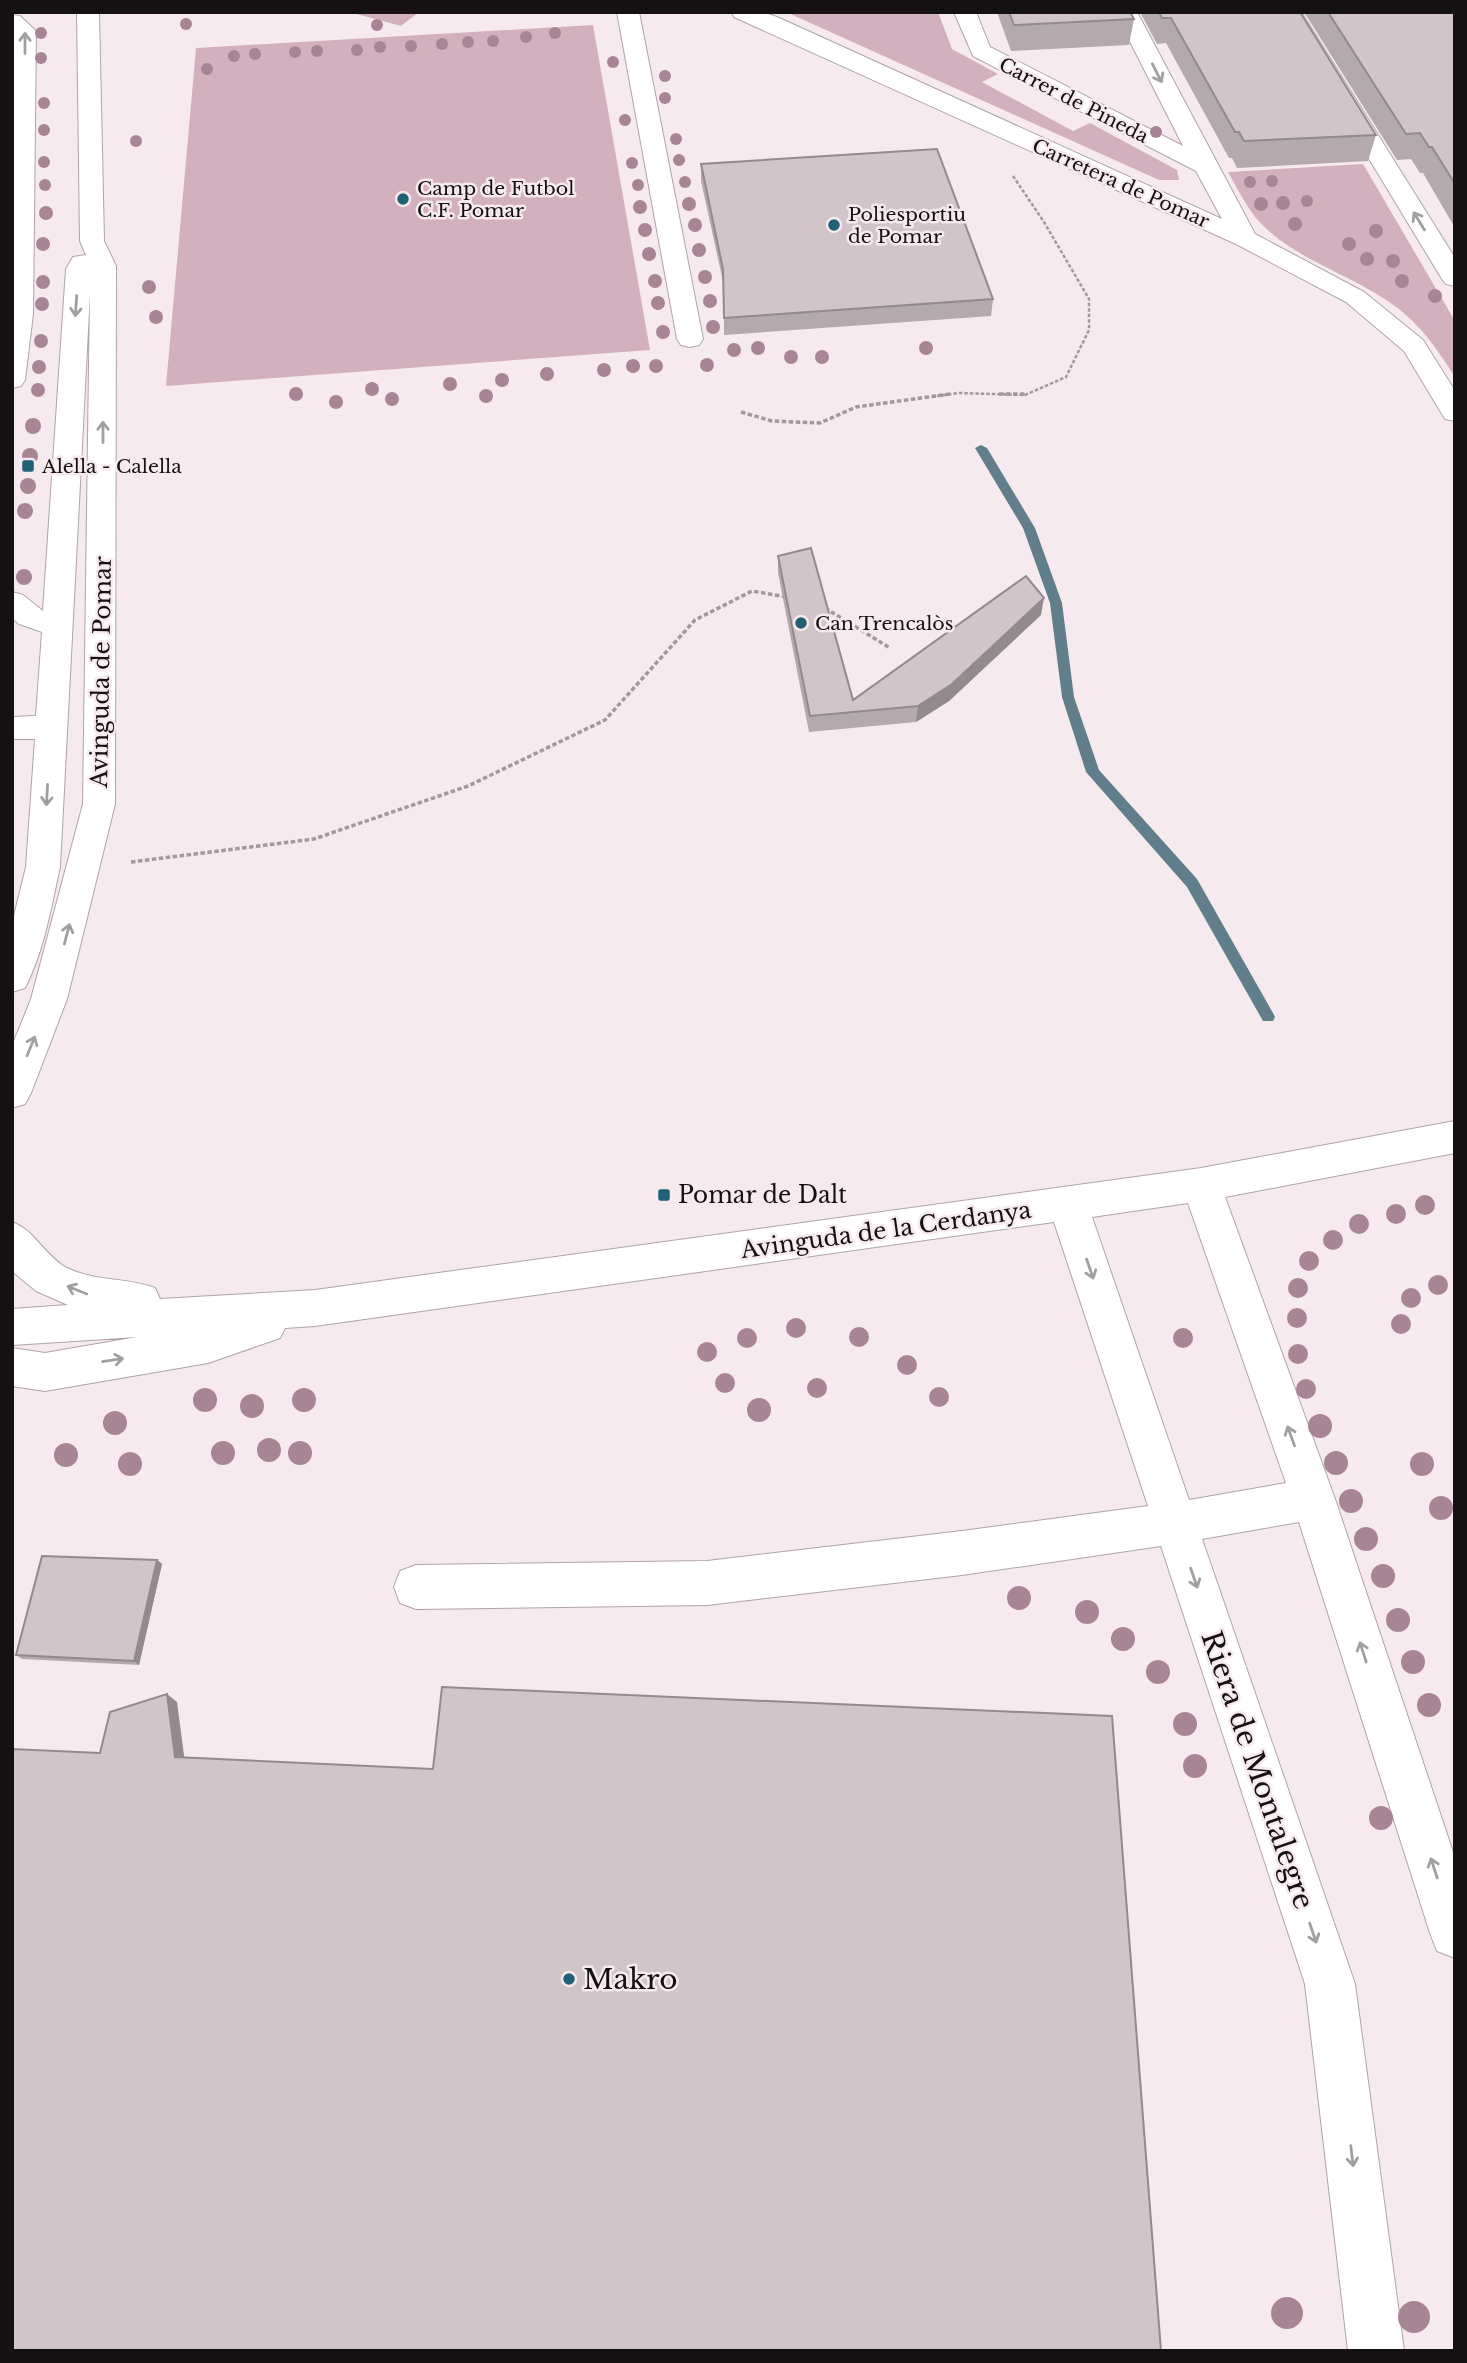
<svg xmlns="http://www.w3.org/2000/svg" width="1467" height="2363" font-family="'Libre Baskerville',serif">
<rect width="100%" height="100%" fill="#f6eaee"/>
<path fill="#d3b0bd" d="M 349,12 L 419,12 L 401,26 Z
M 786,12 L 938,12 L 952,49 L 998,74 L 982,82 L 1073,131 L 1090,123 L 1177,170 L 1179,180 L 1159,180 Z
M 593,25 L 650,350 L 166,386 L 196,48 Z
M 1363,164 L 1455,321 L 1455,377 C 1440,354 1426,332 1405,314 C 1361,276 1295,263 1256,218 C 1245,204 1237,188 1228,172 Z"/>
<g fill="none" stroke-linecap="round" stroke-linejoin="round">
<path fill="#617f8b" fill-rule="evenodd" d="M 981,445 L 987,448 L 1035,528 L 1062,603 L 1074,697 L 1099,770 L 1197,879 L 1273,1013 L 1275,1017 L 1273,1021 L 1263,1021 L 1187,887 L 1086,772 L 1062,697 L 1050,603 L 1023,528 L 975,448 Z"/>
<defs>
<path id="minor" d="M 77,12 L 99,12 L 104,241 L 116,266 L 115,804 L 67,999 L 31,1093 L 25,1104 L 12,1108 L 12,1046 L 31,999 L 83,804 L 90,292 L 60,867 C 51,908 44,951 25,988 L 12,992 L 12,924 L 26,867 L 35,739 L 12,739 L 12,717 L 36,716 L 42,632 L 19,624 L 12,618 L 12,592 L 23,595 L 43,611 L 66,269 L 73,257 L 86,255 L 80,241 Z
M 617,12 L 639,12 L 703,339 L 699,345 L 690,347 L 681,345 L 677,339 Z
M 732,12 L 762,12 L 777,17 L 1222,219 L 1196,171 L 973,56 L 954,12 L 976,12 L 990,47 L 1183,146 L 1115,12 L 1137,12 L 1255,234 L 1364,292 L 1423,340 L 1455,391 L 1455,421 L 1445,419 L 1404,351 L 1346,302 L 1236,244 L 734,17 Z
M 1280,12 L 1301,12 L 1455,258 L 1455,286 L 1446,284 L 1442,279 Z
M 12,15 L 20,16 L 36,31 L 33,314 L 25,380 L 21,386 L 12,388 Z
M 1455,1121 L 1455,1153 L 1225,1197 L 1335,1499 L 1455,1858 L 1455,1958 L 1437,1951 L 1430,1933 L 1299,1522 L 1202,1539 L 1355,1984 L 1404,2351 L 1348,2351 L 1305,1984 L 1161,1546 L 962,1575 L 707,1605 L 416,1609 L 400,1603 L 394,1587 L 400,1571 L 416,1565 L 707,1561 L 962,1531 L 1148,1506 L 1054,1222 L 315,1326 L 285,1328 L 280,1338 L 208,1363 L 45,1391 L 12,1386 L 12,1348 L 45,1353 L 137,1337 L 12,1345 L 12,1309 L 68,1305 L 36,1291 L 12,1271 L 12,1222 C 34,1230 44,1254 65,1267 C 94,1282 126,1277 155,1288 L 160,1299 L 315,1290 L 1201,1168 ZM 1188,1203 L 1286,1483 L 1189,1500 L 1092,1217 Z"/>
</defs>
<use href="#minor" stroke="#b0a4a8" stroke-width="2"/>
<path stroke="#a2999c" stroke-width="2.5" stroke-dasharray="3.5 2" stroke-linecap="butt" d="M 937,396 L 959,393 L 1025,395 L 1066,377 L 1089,330 L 1089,299 L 1044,222 L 1013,176"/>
<path stroke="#a2999c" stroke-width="3.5" stroke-dasharray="4.5 2.5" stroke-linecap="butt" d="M 999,394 L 1027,394
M 741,412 L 772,421 L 820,423 L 856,407 L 950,394
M 825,608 L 890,648
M 131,862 L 314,839 L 468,786 L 605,720 L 695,620 L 752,591 L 787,597"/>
<use href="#minor" fill="#fff" fill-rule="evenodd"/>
</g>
<g fill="#a88594">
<circle cx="186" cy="24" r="6"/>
<circle cx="377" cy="25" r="6"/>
<circle cx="41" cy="33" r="6"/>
<circle cx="555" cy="33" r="6"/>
<circle cx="526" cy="37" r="6"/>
<circle cx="493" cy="41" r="6"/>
<circle cx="468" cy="42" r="6"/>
<circle cx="442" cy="44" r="6"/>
<circle cx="411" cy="46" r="6"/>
<circle cx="380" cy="47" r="6"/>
<circle cx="357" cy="50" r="6"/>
<circle cx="317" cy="51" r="6"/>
<circle cx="295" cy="52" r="6"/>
<circle cx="255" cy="54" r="6"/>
<circle cx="234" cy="56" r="6"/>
<circle cx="41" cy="58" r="6"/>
<circle cx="613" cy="62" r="6"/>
<circle cx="207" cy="69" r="6"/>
<circle cx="665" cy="76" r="6"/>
<circle cx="665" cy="98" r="6"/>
<circle cx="44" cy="103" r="6"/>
<circle cx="625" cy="120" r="6"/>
<circle cx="44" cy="130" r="6"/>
<circle cx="1156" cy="132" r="6"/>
<circle cx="676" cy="139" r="6"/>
<circle cx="136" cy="141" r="6"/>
<circle cx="679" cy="160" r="6"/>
<circle cx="44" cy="162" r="6"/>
<circle cx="632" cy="163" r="6"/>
<circle cx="1272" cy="181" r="6"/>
<circle cx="685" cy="182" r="6"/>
<circle cx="1250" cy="182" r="6"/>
<circle cx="45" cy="185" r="6"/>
<circle cx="638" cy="185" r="6"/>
<circle cx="1307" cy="201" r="6"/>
<circle cx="1283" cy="203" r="7"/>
<circle cx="689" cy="204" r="7"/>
<circle cx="1261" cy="204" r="7"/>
<circle cx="640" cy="207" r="7"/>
<circle cx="46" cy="213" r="7"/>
<circle cx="1295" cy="224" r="7"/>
<circle cx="695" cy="225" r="7"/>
<circle cx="645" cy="230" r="7"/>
<circle cx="1376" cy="231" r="7"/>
<circle cx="43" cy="244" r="7"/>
<circle cx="1349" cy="244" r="7"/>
<circle cx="699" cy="250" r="7"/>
<circle cx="649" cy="254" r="7"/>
<circle cx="1367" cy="259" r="7"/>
<circle cx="1393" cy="261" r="7"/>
<circle cx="705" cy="277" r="7"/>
<circle cx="655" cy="281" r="7"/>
<circle cx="1402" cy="281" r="7"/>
<circle cx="43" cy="282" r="7"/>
<circle cx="149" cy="287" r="7"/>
<circle cx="1435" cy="296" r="7"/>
<circle cx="710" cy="301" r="7"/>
<circle cx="658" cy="303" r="7"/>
<circle cx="42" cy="304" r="7"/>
<circle cx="156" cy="317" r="7"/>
<circle cx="713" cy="327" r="7"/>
<circle cx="663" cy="332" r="7"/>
<circle cx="41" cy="341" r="7"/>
<circle cx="758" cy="348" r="7"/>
<circle cx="926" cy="348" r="7"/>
<circle cx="734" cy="350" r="7"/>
<circle cx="791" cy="357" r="7"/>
<circle cx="822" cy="357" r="7"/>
<circle cx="707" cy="365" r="7"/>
<circle cx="633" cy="366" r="7"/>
<circle cx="656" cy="366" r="7"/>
<circle cx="39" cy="367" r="7"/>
<circle cx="604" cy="370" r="7"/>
<circle cx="547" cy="374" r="7"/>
<circle cx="502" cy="380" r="7"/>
<circle cx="450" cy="384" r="7"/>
<circle cx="372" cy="389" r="7"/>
<circle cx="38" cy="390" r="7"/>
<circle cx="296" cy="394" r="7"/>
<circle cx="486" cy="396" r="7"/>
<circle cx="392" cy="399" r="7"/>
<circle cx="336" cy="402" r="7"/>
<circle cx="33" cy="426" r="8"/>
<circle cx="30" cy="456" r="8"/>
<circle cx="28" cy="486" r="8"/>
<circle cx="25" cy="511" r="8"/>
<circle cx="24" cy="577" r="8"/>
<circle cx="1425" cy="1205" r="10"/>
<circle cx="1396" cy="1214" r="10"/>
<circle cx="1359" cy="1224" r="10"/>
<circle cx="1333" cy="1240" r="10"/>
<circle cx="1309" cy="1261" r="10"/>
<circle cx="1438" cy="1285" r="10"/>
<circle cx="1298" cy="1288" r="10"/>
<circle cx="1411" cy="1298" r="10"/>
<circle cx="1297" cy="1318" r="10"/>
<circle cx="1401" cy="1324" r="10"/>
<circle cx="796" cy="1328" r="10"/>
<circle cx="859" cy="1337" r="10"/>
<circle cx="747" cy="1338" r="10"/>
<circle cx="1183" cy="1338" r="10"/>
<circle cx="707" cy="1352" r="10"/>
<circle cx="1298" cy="1354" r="10"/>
<circle cx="907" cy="1365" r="10"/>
<circle cx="725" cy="1383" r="10"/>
<circle cx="817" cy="1388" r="10"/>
<circle cx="1306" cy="1389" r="10"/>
<circle cx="939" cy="1397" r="10"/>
<circle cx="205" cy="1400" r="12"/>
<circle cx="304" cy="1400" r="12"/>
<circle cx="252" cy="1406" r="12"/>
<circle cx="759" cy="1410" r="12"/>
<circle cx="115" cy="1423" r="12"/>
<circle cx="1320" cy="1426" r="12"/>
<circle cx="269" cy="1450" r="12"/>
<circle cx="223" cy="1453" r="12"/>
<circle cx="300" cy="1453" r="12"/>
<circle cx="66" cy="1455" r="12"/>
<circle cx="1336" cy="1463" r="12"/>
<circle cx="130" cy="1464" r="12"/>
<circle cx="1422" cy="1464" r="12"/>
<circle cx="1351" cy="1501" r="12"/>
<circle cx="1441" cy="1508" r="12"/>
<circle cx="1366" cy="1539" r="12"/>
<circle cx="1383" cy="1576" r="12"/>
<circle cx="1019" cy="1598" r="12"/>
<circle cx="1087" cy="1612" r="12"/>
<circle cx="1398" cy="1620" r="12"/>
<circle cx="1123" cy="1639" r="12"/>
<circle cx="1413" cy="1662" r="12"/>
<circle cx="1158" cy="1672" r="12"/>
<circle cx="1429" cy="1705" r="12"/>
<circle cx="1185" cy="1724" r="12"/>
<circle cx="1195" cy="1766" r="12"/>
<circle cx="1381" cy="1818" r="12"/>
<circle cx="1287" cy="2313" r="16"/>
<circle cx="1414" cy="2317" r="16"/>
</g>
<path fill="#b4a9ad" d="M 997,12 L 1130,12 L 1134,19 L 1129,45 L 1011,51 Z
M 1140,12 L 1300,12 L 1376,135 L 1368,161 L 1237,168 L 1232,158 L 1229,158 L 1166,43 L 1157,44 Z
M 1304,12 L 1455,12 L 1455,228 L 1423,173 L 1420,173 L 1411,159 L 1397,160 Z
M 701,164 L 993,299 L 991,316 L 724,335 L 724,286 L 701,181 Z
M 778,556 L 853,700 L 1041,615 L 949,701 L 916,722 L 809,732 L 778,573 Z
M 157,1560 L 162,1564 L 139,1665 L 22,1659 L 16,1655 Z"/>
<path fill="#928a8d" d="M 1044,598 L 1041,615 L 949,701 L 916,722 L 918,706 Z
M 157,1560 L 162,1564 L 139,1665 L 134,1661 Z
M 167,1694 L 177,1702 L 185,1763 L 175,1757 Z"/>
<path fill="#d1c5c9" stroke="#928a8d" stroke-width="2" d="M 1009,12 L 1130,12 L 1134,19 L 1014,25 Z
M 1159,12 L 1300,12 L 1376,135 L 1244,141 L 1239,132 L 1235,132 L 1171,18 L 1162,18 Z
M 1328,12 L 1455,12 L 1455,184 L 1432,147 L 1429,147 L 1420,133 L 1406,134 Z
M 937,149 L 993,299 L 724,318 L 723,269 L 701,164 Z
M 811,548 L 853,700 L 1026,576 L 1044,598 L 952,684 L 918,706 L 810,716 L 778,556 Z
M 42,1556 L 157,1560 L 134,1661 L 16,1655 Z
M 442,1687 L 1112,1716 L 1161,2351 L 12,2351 L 12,1749 L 100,1753 L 110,1712 L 167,1694 L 175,1757 L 433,1769 Z"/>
<defs><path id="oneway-shaft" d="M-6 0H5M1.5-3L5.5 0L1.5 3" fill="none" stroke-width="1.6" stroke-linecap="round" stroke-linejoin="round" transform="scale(1.75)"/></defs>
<g stroke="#a1a0a0">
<use href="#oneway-shaft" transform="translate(25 43) rotate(-90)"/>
<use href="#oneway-shaft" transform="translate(1157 73) rotate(63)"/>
<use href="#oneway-shaft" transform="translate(1419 221) rotate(-122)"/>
<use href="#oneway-shaft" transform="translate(76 306) rotate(94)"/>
<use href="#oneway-shaft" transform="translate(103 432) rotate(-90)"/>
<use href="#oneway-shaft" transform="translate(47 795) rotate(93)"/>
<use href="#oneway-shaft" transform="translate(67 934) rotate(-75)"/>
<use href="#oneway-shaft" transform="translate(31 1046) rotate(-68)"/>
<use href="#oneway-shaft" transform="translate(1090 1269) rotate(71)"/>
<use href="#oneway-shaft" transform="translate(77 1290) rotate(-158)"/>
<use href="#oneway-shaft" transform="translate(113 1360) rotate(-9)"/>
<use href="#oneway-shaft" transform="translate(1291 1436) rotate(-110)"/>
<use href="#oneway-shaft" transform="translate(1194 1578) rotate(71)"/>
<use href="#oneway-shaft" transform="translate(1363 1652) rotate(-108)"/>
<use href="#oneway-shaft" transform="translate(1434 1868) rotate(-108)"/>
<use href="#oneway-shaft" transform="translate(1313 1933) rotate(71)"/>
<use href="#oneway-shaft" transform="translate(1352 2156) rotate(83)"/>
</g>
<g fill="#206175" stroke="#f6eaee" stroke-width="2.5">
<circle cx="403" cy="199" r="7"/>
<circle cx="834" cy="225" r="7"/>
<rect x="21" y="459" width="14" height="14" rx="3.5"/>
<circle cx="801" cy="623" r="7"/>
<rect x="657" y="1188" width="14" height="14" rx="3.5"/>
<circle cx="569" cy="1979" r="7"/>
</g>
<g text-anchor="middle" stroke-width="5" stroke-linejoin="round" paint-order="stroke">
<g font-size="19" fill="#151112" stroke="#f6eaee">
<text transform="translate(1074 100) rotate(27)" y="7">Carrer de Pineda</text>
<text transform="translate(1121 183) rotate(24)" y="7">Carretera de Pomar</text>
</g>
<g font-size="19" fill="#151112" stroke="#f6eaee" text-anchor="start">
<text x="417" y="195">Camp de Futbol<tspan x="417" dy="22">C.F. Pomar</tspan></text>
<text x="848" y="221">Poliesportiu<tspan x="848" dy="22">de Pomar</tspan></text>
<text x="42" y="473">Alella - Calella</text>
<text x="815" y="630">Can Trencalòs</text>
</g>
<g font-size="23" fill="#151112" stroke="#f6eaee">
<text transform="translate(101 672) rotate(-89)" y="8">Avinguda de Pomar</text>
<text transform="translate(886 1230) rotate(-8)" y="8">Avinguda de la Cerdanya</text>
</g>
<g font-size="23" fill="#151112" stroke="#f6eaee" text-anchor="start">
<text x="678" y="1203">Pomar de Dalt</text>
</g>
<g font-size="28" fill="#151112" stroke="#f6eaee">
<text transform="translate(1258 1770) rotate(71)" y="10">Riera de Montalegre</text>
</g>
<g font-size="28" fill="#151112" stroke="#f6eaee" text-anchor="start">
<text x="583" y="1989">Makro</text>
</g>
</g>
<rect width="1467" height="2363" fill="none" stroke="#151112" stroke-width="28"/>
</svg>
